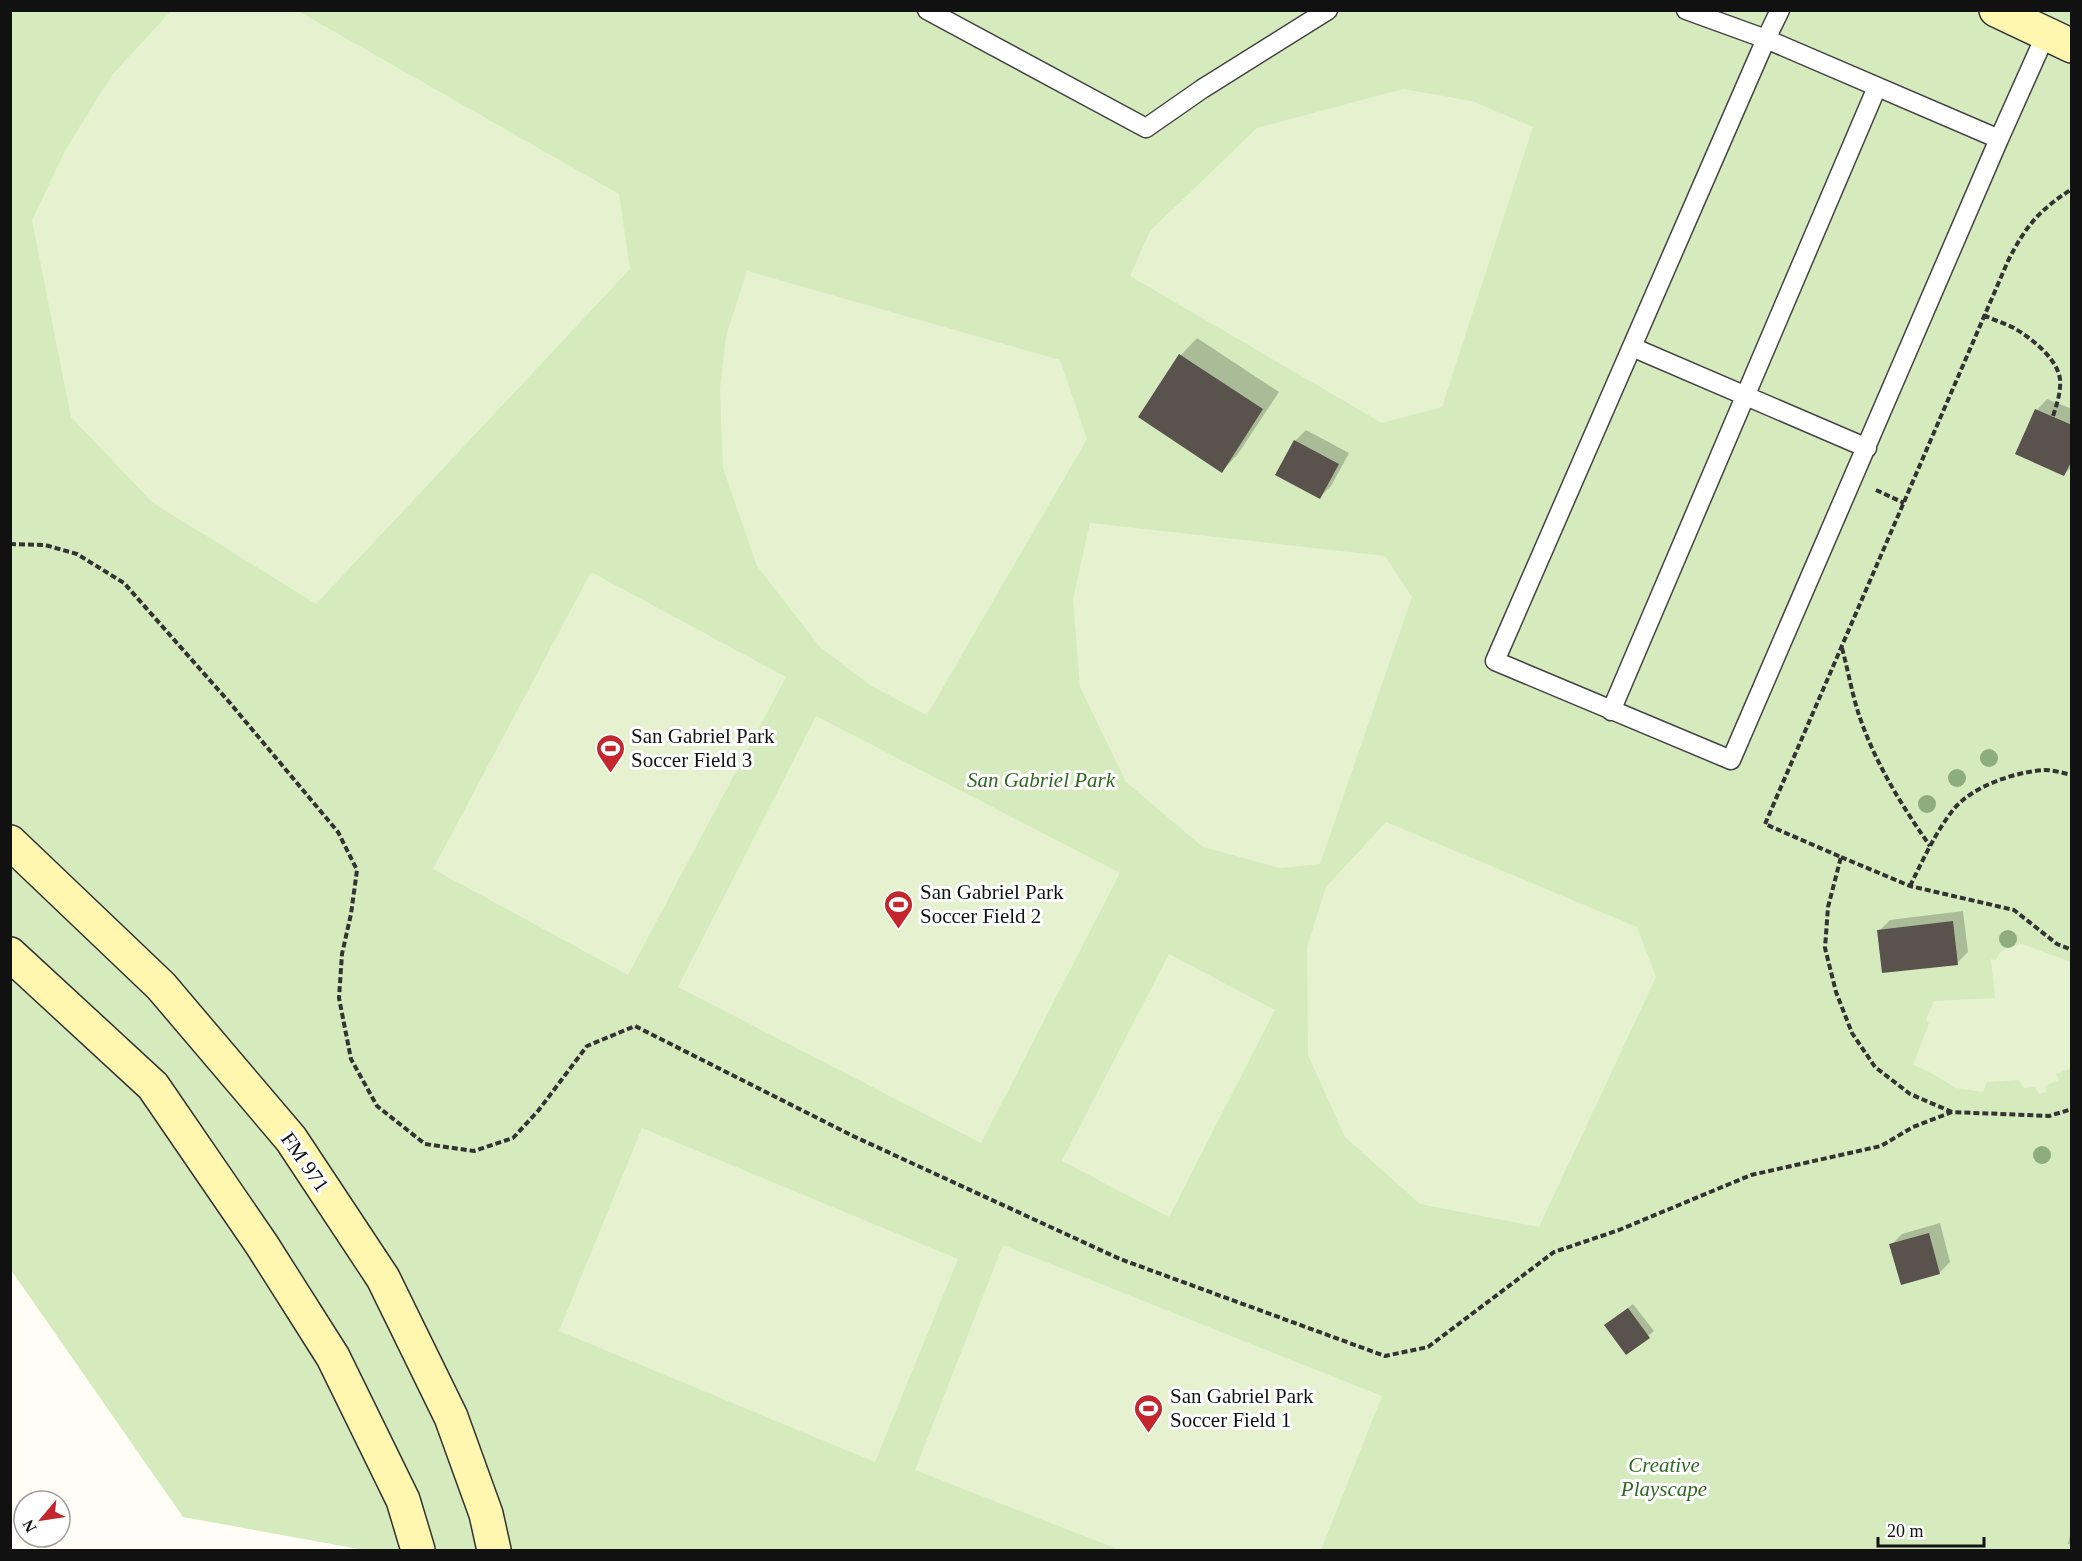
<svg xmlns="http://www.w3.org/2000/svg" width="2082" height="1561" font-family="Georgia,serif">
<rect width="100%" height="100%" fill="#fffdf5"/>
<path fill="#d5ebbd" d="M 10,11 L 2071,11 L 2071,1550 L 364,1550 L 183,1517 L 11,1270 Z"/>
<path fill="#e6f2cf" d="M 171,11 L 298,11 L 619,194 L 630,269 L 316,604 L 153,503 L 71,417 L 32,220 L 66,149 L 112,75 Z
M 1403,89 L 1472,101 L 1533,127 L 1442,407 L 1382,423 L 1130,276 L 1150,231 L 1257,128 Z
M 747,271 L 1060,360 L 1087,439 L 927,715 L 871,686 L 820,647 L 757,566 L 723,468 L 720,389 L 726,336 Z
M 1090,523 L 1385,556 L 1412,597 L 1320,864 L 1280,868 L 1203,847 L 1126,782 L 1080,687 L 1073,599 Z
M 591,572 L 786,677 L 628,975 L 433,869 Z
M 816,716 L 1120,873 L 981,1143 L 678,987 Z
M 1386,822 L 1637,927 L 1656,977 L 1539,1227 L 1420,1204 L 1345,1137 L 1308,1055 L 1307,947 L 1326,887 Z
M 2022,944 L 2071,962 L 2071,1068 L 2056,1074 L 2059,1080 L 2045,1086 L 2046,1092 L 2039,1094 L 2035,1087 L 2024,1088 L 2019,1080 L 1987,1082 L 1983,1092 L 1956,1088 L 1928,1071 L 1913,1065 L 1929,1023 L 1926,1020 L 1934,1001 L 1995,998 L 1991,959 L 1996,960 C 1999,949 2011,945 2022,944 Z
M 1169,954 L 1275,1010 L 1169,1217 L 1062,1161 Z
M 642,1128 L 958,1259 L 875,1462 L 559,1331 Z
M 1003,1245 L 1382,1396 L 1321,1550 L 1120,1550 L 915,1470 Z"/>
<path fill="#0003" d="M 1197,338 L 1279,392 L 1238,454 L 1222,471 L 1140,416 L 1181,355 Z
M 2047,399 L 2072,409 L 2072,467 L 2064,474 L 2037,410 Z
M 1306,430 L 1349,453 L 1331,486 L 1320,497 L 1295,441 Z
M 1963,911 L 1968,952 L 1957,963 L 1879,931 L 1890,920 Z
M 1940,1223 L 1950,1262 L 1939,1273 L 1891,1245 L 1902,1234 Z
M 1633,1304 L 1654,1331 L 1627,1353 L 1611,1321 Z
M 2072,1526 L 2072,1544 L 2068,1544 Z"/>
<path fill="#5a524d" d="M 1179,354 L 1263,409 L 1222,473 L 1138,417 Z
M 2035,409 L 2072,425 L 2072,460 L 2064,476 L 2015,454 Z
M 1294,440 L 1339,464 L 1320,499 L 1275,475 Z
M 1953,921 L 1958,965 L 1882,973 L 1877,930 Z
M 1929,1233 L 1940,1274 L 1901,1285 L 1889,1244 Z
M 1628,1308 L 1650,1338 L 1626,1355 L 1604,1325 Z"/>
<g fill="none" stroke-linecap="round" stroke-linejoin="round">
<defs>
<path id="lane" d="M 927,10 L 1146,128 L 1202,89 L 1328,10
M 1686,10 L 1766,39 L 1780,10
M 1766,39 L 1999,139 L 1731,760 L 1495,661 Z
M 1999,139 L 2046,34
M 1632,347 L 1867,448
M 1611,711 L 1877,87"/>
<path id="secondary" d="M 1996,10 L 2072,46
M 10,842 L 161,986 L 291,1139 L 383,1278 L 451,1417 L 486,1514 L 494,1550
M 10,954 L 153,1086 L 262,1245 L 333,1357 L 403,1500 L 418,1550"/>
</defs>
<use href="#lane" stroke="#444" stroke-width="21"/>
<use href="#secondary" stroke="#333" stroke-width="36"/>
<path stroke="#333" stroke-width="4" stroke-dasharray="6 3" stroke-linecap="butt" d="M 1984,315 C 1993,320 2004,323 2014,328 C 2031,338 2057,358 2060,379 C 2061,392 2057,404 2053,416
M 1876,490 L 1904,503
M 10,544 L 45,545 L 77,554 L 124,583 L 230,703 L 338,832 L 357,870 L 351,914 L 342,954 L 339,998 L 351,1059 L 377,1106 L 425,1144 L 474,1151 L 513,1138 L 538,1111 L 587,1046 L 635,1026 L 853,1136 L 1120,1259 L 1385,1356 L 1428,1347 L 1554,1252 L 1619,1230 L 1751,1175 L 1881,1146 L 1913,1127 L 1952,1112 L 2049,1116 L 2072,1109
M 1842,648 C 1848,670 1852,694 1859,715 C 1875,763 1902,806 1930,846
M 1841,857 L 1910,886 L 2014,910 L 2057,944 L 2072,950
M 1910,886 C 1923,860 1935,833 1953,810 C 1972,786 2015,772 2044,770 C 2053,770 2063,773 2072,775
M 1952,1112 L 1910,1094 L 1875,1067 L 1852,1033 L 1836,992 L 1825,948 L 1828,907 L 1841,857 L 1765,824 L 2008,261 C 2025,227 2039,210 2072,189"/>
<use href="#lane" stroke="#fff" stroke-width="18"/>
<use href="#secondary" stroke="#fff6b0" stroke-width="33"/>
</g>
<g fill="#8dad7f">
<circle cx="1989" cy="758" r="9"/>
<circle cx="1957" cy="778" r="9"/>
<circle cx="1927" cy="804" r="9"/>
<circle cx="2008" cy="939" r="9"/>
<circle cx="2042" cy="1155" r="9"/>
</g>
<defs>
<symbol id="stadium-pin" viewBox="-11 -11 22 30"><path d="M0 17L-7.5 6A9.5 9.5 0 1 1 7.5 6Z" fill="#c4262e" stroke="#fff"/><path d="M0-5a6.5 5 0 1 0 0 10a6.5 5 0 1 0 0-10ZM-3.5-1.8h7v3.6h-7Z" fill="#fff"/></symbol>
</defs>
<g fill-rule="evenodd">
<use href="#stadium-pin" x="594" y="732" width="33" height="45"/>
<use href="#stadium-pin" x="882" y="888" width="33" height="45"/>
<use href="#stadium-pin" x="1132" y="1392" width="33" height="45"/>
</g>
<g text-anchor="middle" stroke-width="6" stroke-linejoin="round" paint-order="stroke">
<g font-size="21" fill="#111" stroke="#fff" text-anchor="start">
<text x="631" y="743">San Gabriel Park<tspan x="631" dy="24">Soccer Field 3</tspan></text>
<text x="920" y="899">San Gabriel Park<tspan x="920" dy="24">Soccer Field 2</tspan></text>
<text x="1170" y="1403">San Gabriel Park<tspan x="1170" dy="24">Soccer Field 1</tspan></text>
</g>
<g font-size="21" font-style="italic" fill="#2f6b1f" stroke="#fff">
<text x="1041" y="787">San Gabriel Park</text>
<text x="1664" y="1472">Creative<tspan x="1664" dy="24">Playscape</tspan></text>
</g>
<g font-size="21" fill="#111" stroke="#fff">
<text transform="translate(305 1162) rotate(55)" y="7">FM 971</text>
</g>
</g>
<rect width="2082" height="1561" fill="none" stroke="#111111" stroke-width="24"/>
<g transform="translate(42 1519) rotate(241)"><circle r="28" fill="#ffffff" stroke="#a0a0a0" stroke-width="1.5"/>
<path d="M0-4.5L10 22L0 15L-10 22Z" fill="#c4262e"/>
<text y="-9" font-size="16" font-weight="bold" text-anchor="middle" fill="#111111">N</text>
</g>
<path d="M1878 1537v9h106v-9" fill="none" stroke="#111111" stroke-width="3"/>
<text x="1887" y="1537" font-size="18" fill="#111111" stroke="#ffffff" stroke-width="4.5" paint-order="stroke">20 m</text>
</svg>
